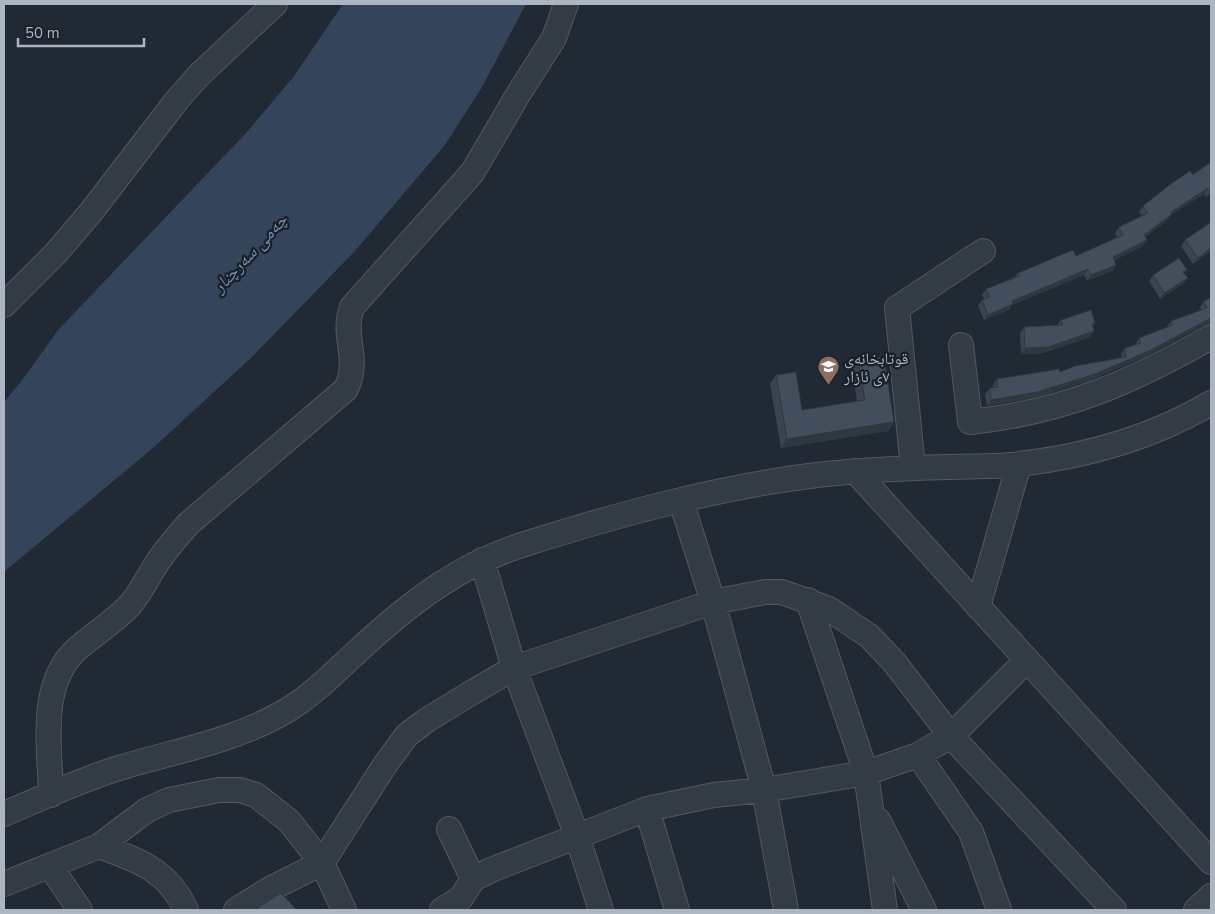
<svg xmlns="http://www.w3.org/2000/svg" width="1215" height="914" font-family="'Nunito Sans','Noto Naskh Arabic',sans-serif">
<rect width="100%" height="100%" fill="#202934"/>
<path fill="#34445b" d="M 343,4 L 526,4 L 481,89 L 445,145 L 355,251 L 252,357 L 153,448 L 4,572 L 4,402 L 26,375 L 58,330 L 247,132 L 294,76 Z"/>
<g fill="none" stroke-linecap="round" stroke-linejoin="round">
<defs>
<path id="minor" d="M 4,305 L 56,253 L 91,212 L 177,100 L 199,75 L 275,4
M 961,345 L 970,422 C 1064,412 1130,383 1211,337
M 913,468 L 897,308 L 983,251
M 855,471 L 1211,862
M 681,501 L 713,602 L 764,790 L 786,910
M 482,560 L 514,668 L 577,836 L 601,910
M 808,600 L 866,773 L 885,910
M 978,607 L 1019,464
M 918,755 L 971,832 L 999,910
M 51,795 C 50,748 38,684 77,649 C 94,634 114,622 130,605 C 141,592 148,577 157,563 C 166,549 177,537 188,524 L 346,389 C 361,358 341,337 352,307 L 472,173 L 519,93 L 554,38 L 566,4
M 647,809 L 677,910
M 4,814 C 42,798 80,780 119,768 C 175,751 235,741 286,711 C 314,694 337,670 361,648 C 410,603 460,564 525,544 C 620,514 718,487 817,475 C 861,470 904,468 948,467 C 972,466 996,467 1020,464 C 1087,456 1152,438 1211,403
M 878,820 L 924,910
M 449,829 L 473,879
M 99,846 C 138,860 168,870 186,910
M 50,866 L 80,910
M 4,884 L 99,846 L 147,810 L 169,800 L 219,790 L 240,790 L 256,795 L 289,821 L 322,863 L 385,765 L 407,735 L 427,720 L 471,693 L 514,668 L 713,602 L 765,592 L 782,592 L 829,609 L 869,636 L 894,662 L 951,736 L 1114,910
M 236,910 L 270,889 L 322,863 L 344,910
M 442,910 L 461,898 L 473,879 L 491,870 L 647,809 L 714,795 L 764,790 L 866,773 L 918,755 L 951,736 L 1027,660
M 1196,910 L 1211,896"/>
</defs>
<use href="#minor" stroke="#515863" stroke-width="26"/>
<use href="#minor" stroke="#333b45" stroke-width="24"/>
</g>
<path fill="#3a434f" d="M 1211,162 L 1211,194 L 1206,197 L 1204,194 L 1172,214 L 1168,220 L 1145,237 L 1143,246 L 1114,260 L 1116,265 L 1112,271 L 1087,281 L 1084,275 L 1012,305 L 1009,310 L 984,320 L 978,306 L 982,300 L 984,299 L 982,295 L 986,289 L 1015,277 L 1018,273 L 1076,256 L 1117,237 L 1115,233 L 1119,227 L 1142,216 L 1139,212 L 1143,206 Z
M 1211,222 L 1211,251 L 1193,264 L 1181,246 L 1185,240 Z
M 1184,273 L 1183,284 L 1160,299 L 1149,281 L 1153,275 Z
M 1211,298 L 1211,323 L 1204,325 L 1146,356 L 1091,380 L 1033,398 L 987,406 L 985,394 L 990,388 L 993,388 L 993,385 L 997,379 L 1060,372 L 1122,358 L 1121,354 L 1125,348 L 1135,345 L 1139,338 L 1167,327 L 1171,321 L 1201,310 L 1200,307 L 1204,301 Z
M 1061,320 L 1095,323 L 1093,327 L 1094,331 L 1090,337 L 1043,353 L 1021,354 L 1020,333 L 1024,327 L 1057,325 Z
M 858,361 L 894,422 L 888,431 L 781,448 L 770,384 L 776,375 L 802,410 L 857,401 L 852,370 Z"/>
<path fill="#2f3740" d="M 1208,188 L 1204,194 L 1166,218 L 1171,212 Z
M 1211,191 L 1211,194 L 1206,197 Z
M 1172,214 L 1168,220 L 1140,241 L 1144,235 Z
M 1147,240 L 1143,246 L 1109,263 L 1113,257 Z
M 1211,248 L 1211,251 L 1193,264 L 1198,258 Z
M 1116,265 L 1112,271 L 1087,281 L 1091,275 Z
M 1088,269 L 1084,275 L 1012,305 L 1009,310 L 984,320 L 988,315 L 1012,301 Z
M 1188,278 L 1183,284 L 1160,299 L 1164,293 Z
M 1211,318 L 1211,323 L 1204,325 L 1146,356 L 1091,380 L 1033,398 L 987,406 L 991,400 L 1095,374 L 1209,319 Z
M 1094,331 L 1090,337 L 1043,353 L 1021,354 L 1025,348 Z
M 894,422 L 888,431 L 781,448 L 787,439 Z"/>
<path fill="#434e5c" stroke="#2f3740" d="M 1211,162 L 1211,191 L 1208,188 L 1171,212 L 1172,214 L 1144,235 L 1147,240 L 1113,257 L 1116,265 L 1091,275 L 1088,269 L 1012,301 L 1013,304 L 988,315 L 982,300 L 990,297 L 986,289 L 1020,276 L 1018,273 L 1073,250 L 1076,256 L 1123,235 L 1119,227 L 1148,213 L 1143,206 L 1172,183 L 1190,171 L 1193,175 Z
M 1211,222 L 1211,248 L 1198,258 L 1185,240 Z
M 1179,258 L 1187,270 L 1183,272 L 1188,278 L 1164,293 L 1153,275 Z
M 1211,298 L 1211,318 L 1209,319 L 1151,350 L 1095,374 L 1037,392 L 991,400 L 990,388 L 998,387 L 997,379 L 1059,369 L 1060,372 L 1075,366 L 1126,357 L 1125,348 L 1141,343 L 1139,338 L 1173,325 L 1171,321 L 1207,308 L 1204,301 Z
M 1091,310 L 1095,323 L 1092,324 L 1094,331 L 1048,347 L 1025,348 L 1024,327 L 1063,325 L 1061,320 Z
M 884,357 L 894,422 L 787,439 L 776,375 L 796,372 L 802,410 L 865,400 L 858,361 Z
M 281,893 L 297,910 L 254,910 Z"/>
<defs>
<symbol id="school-pin" viewBox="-11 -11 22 30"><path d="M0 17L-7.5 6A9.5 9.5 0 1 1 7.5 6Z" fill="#8d6e63" stroke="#192029"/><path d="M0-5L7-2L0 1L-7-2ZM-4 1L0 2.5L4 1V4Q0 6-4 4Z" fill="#fff"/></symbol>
</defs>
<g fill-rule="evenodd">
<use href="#school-pin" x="816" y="354" width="25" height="34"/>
</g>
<g text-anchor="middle" stroke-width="4.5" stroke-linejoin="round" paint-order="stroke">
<g font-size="16" fill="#adb5c2" stroke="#192029" text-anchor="start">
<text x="844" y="364">قوتابخانەی<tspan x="844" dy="18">٧ی ئازار</tspan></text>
</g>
<g font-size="18" font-style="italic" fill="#768daa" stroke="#192029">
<text transform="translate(250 253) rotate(-47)" y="6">چەمی سەرچنار</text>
</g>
</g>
<rect width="1215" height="914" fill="none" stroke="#adb5c2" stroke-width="10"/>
<path d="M18 38v8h126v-8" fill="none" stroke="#adb5c2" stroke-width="2.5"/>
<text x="25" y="38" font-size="15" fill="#adb5c2" stroke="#192029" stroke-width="4" paint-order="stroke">50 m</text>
</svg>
